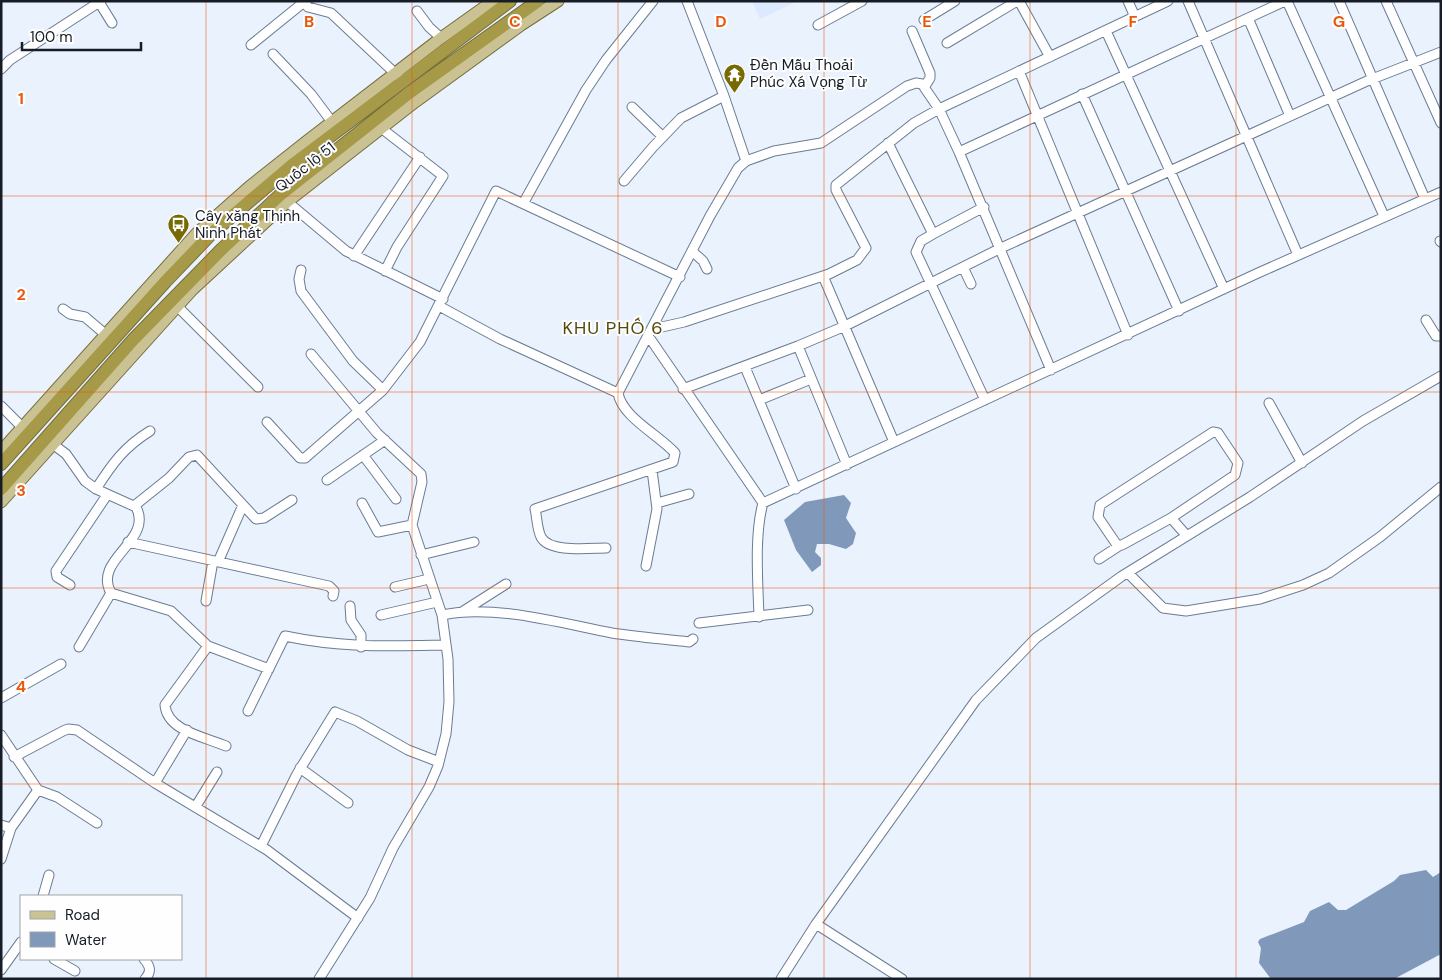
<svg xmlns="http://www.w3.org/2000/svg" width="1442" height="980" font-family="'DM Sans',sans-serif">
<rect width="100%" height="100%" fill="#eaf2fd"/>
<path fill="#dbeaff" d="M 752,1 L 798,1 L 760,19 Z"/>
<path fill="#8098ba" d="M 844,495 L 851,503 L 846,518 L 856,533 L 853,544 L 846,549 L 829,544 L 817,544 L 815,552 L 821,558 L 821,565 L 812,572 L 796,550 L 784,520 L 805,502 Z
M 1426,870 L 1433,877 L 1441,872 L 1441,954 L 1394,979 L 1271,979 L 1259,963 L 1261,948 L 1258,942 L 1260,939 L 1304,922 L 1310,911 L 1329,902 L 1338,910 L 1346,910 L 1394,881 L 1400,875 Z"/>
<g fill="none" stroke-linecap="round" stroke-linejoin="round">
<defs>
<path id="minor" d="M 303,1 L 308,7 L 331,13 L 399,77
M 687,1 L 724,96 L 746,161
M 1019,1 L 1050,57
M 1128,1 L 1135,17
M 1188,1 L 1298,255
M 1287,1 L 1384,216
M 1339,1 L 1425,199
M 1386,1 L 1441,123
M 99,2 L 112,23
M 417,11 L 429,27 L 441,38
M 1248,18 L 1290,116
M 924,20 L 955,1
M 818,25 L 862,1
M 912,31 L 930,73 L 930,78 L 925,86
M 1106,31 L 1224,289
M 947,43 L 1017,1
M 251,45 L 304,2
M 273,54 L 311,94 L 332,122
M 1,69 L 10,60 L 101,1
M 1019,71 L 1128,335
M 1082,94 L 1179,311
M 632,107 L 663,137
M 381,128 L 443,176 L 397,247 L 385,271
M 888,143 L 933,234 L 921,241 L 916,252 L 985,400
M 959,152 L 1285,1
M 624,181 L 653,147 L 681,118 L 724,96
M 284,199 L 346,251 L 443,299
M 524,202 L 586,90 L 606,60 L 653,1
M 933,234 L 984,207
M 1440,241 L 1441,242
M 693,252 L 703,261 L 707,269
M 354,256 L 420,157
M 963,267 L 971,284
M 301,270 L 299,279 L 301,291 L 353,361 L 383,390
M 823,276 L 894,442
M 174,303 L 258,387
M 439,306 L 500,339 L 618,393
M 63,309 L 70,314 L 85,317 L 105,334
M 1426,320 L 1436,336 L 1441,336
M 653,329 L 684,322 L 829,274 L 857,260 L 866,248 L 836,190 L 836,185 L 914,123 L 939,109 L 1168,1
M 649,337 L 763,503 C 754,535 758,583 759,617
M 798,346 L 847,465
M 311,354 L 377,433 L 421,474 L 422,482 L 412,525 L 442,615 L 448,659 L 449,702 L 446,734 L 438,766 L 429,787 L 393,848 L 370,898 L 319,979
M 745,367 L 796,489
M 683,389 L 798,346 L 845,326 L 1001,248 L 1367,81 L 1441,52
M 759,400 L 811,379
M 1269,403 L 1302,463
M 1,406 L 22,427
M 267,422 L 300,458 L 305,458 L 383,390 L 420,342 L 496,191 L 680,277
M 1213,432 L 1218,433 L 1238,463 L 1235,475 L 1171,518 L 1122,545 L 1117,545 L 1098,517 L 1100,505 Z
M 53,439 L 54,445 L 66,454 L 85,481 L 96,489 L 136,507 C 154,541 92,559 111,593 L 171,611 L 208,646 L 269,669
M 363,455 L 396,499
M 327,480 L 385,440
M 96,489 C 112,464 124,447 150,431
M 362,503 L 378,532 L 412,525
M 657,503 L 689,494
M 763,503 L 1258,273 L 1441,192
M 134,506 L 169,478 L 189,457 L 197,455 L 256,519 L 264,518 L 292,500
M 1171,518 L 1187,536
M 128,542 L 329,586 L 334,591 L 333,596
M 606,548 C 590,548 549,553 541,537 C 537,529 537,517 535,509 L 673,462 L 675,453 C 659,435 622,417 618,393 L 710,216 L 738,168 L 746,161 L 774,151 L 821,143 L 907,86 L 916,83 L 922,84 L 939,109 L 959,152 L 1051,370
M 421,555 L 474,542
M 1099,559 L 1119,546
M 218,562 L 243,505
M 646,566 L 657,509 L 652,470
M 1128,573 L 1163,608 L 1186,611 L 1260,599 L 1303,585 L 1329,573 L 1380,537 L 1441,487
M 70,585 L 57,577 L 56,571 L 107,495
M 395,587 L 429,579
M 206,601 L 213,561
M 350,606 L 351,620 L 361,635 L 361,647
M 462,612 L 506,584
M 381,615 L 437,602
M 442,615 C 494,604 560,623 612,633 C 637,637 664,639 689,642 L 693,639
M 699,623 L 808,610
M 208,646 L 165,705 C 167,731 205,737 226,746
M 79,647 L 111,593
M 1,698 L 61,664
M 248,711 L 285,636 C 341,648 389,646 446,645
M 1,735 L 38,790 L 57,797 L 97,823
M 14,757 L 63,731 L 68,729 L 77,730 L 155,783 L 267,850 L 358,918
M 300,768 L 348,803
M 155,783 L 187,730
M 196,806 L 217,772
M 1,825 L 11,828
M 261,846 L 297,774 L 335,712 L 357,721 L 408,750 L 439,762
M 1,859 L 11,828 L 38,790
M 43,896 L 49,875
M 816,924 L 902,979
M 54,959 L 75,971
M 144,959 C 150,966 152,971 145,979
M 1,970 L 21,942
M 781,979 L 816,924 L 976,700 L 1036,638 L 1122,576 L 1250,497 L 1363,421 L 1441,376"/>
<path id="major" d="M 1,451 L 197,233 L 249,187 L 307,141 L 441,38 L 493,1
M 1,502 L 192,290 L 287,202 L 415,102 L 521,25 L 558,1"/>
<path id="highway" d="M 1,464 L 165,282 L 211,234 L 292,165 L 510,1
M 1,489 L 133,340 L 222,249 L 280,195 L 409,93 L 538,1"/>
</defs>
<use href="#minor" stroke="#6a7c95" stroke-width="11"/>
<use href="#major" stroke="#746e3d" stroke-width="13"/>
<use href="#highway" stroke="#746e3d" stroke-width="14"/>
<use href="#minor" stroke="#fff" stroke-width="9"/>
<use href="#major" stroke="#cac292" stroke-width="11"/>
<use href="#highway" stroke="#a69a49" stroke-width="12"/>
</g>
<path fill="none" stroke="#e8590c" stroke-width="1" stroke-opacity="0.55" d="M 206,1 L 206,979M 412,1 L 412,979M 618,1 L 618,979M 824,1 L 824,979M 1030,1 L 1030,979M 1236,1 L 1236,979M 1,196 L 1441,196M 1,392 L 1441,392M 1,588 L 1441,588M 1,784 L 1441,784"/>
<defs>
<symbol id="temple-pin" viewBox="-11 -11 22 30"><path d="M0 17L-7.5 6A9.5 9.5 0 1 1 7.5 6Z" fill="#776a03" stroke="#fefefe"/><path d="M0-6L5-2H3V0L6.5 2.5H4V6H1.5V3h-3V6H-4V2.5H-6.5L-3 0V-2H-5Z" fill="#fff"/></symbol>
<symbol id="bus-pin" viewBox="-11 -11 22 30"><path d="M0 17L-7.5 6A9.5 9.5 0 1 1 7.5 6Z" fill="#776a03" stroke="#fefefe"/><path d="M-5-6H5V4H4V6H2V4H-2V6H-4V4H-5ZM-3.5-4V0h7V-4ZM-3.5 1.2v1.5H-2V1.2ZM2 1.2v1.5H3.5V1.2Z" fill="#fff"/></symbol>
</defs>
<g fill-rule="evenodd">
<use href="#temple-pin" x="722" y="62" width="25" height="34"/>
<use href="#bus-pin" x="166" y="212" width="25" height="34"/>
</g>
<g text-anchor="middle" stroke-width="4" stroke-linejoin="round" paint-order="stroke">
<g font-size="15" fill="#161d27" stroke="#fefefe" text-anchor="start">
<text x="750" y="70">Đền Mẫu Thoải<tspan x="750" dy="17">Phúc Xá Vọng Từ</tspan></text>
<text x="195" y="221">Cây xăng Thịnh<tspan x="195" dy="17">Ninh Phát</tspan></text>
</g>
<g font-size="15" fill="#161d27" stroke="#fefefe">
<text transform="translate(305 167) rotate(-38)" y="5">Quốc lộ 51</text>
</g>
<g font-size="18" letter-spacing="1" fill="#534a09" stroke="#fefefe">
<text x="613" y="334">KHU PHỐ 6</text>
</g>
</g>
<g font-size="16" text-anchor="middle" font-weight="bold" fill="#e8590c" stroke="#fefefe" stroke-width="4" stroke-linejoin="round" paint-order="stroke">
<text x="309" y="27">B</text>
<text x="515" y="27">C</text>
<text x="721" y="27">D</text>
<text x="927" y="27">E</text>
<text x="1133" y="27">F</text>
<text x="1339" y="27">G</text>
<text x="21" y="104">1</text>
<text x="21" y="300">2</text>
<text x="21" y="496">3</text>
<text x="21" y="692">4</text>
</g>
<rect width="1442" height="980" fill="none" stroke="#161d27" stroke-width="5"/>
<rect x="20" y="895" width="162" height="65" fill="#fefefe" stroke="#a1a4a8"/>
<rect x="30" y="911" width="25" height="8" fill="#cac292" stroke="#a1a4a8"/>
<text x="65" y="920" font-size="15" fill="#161d27">Road</text>
<rect x="30" y="932" width="25" height="15" fill="#8098ba" stroke="#a1a4a8"/>
<text x="65" y="945" font-size="15" fill="#161d27">Water</text>
<path d="M22 42v8h119v-8" fill="none" stroke="#161d27" stroke-width="2.5"/>
<text x="30" y="42" font-size="15" fill="#161d27" stroke="#fefefe" stroke-width="4" paint-order="stroke">100 m</text>
</svg>
